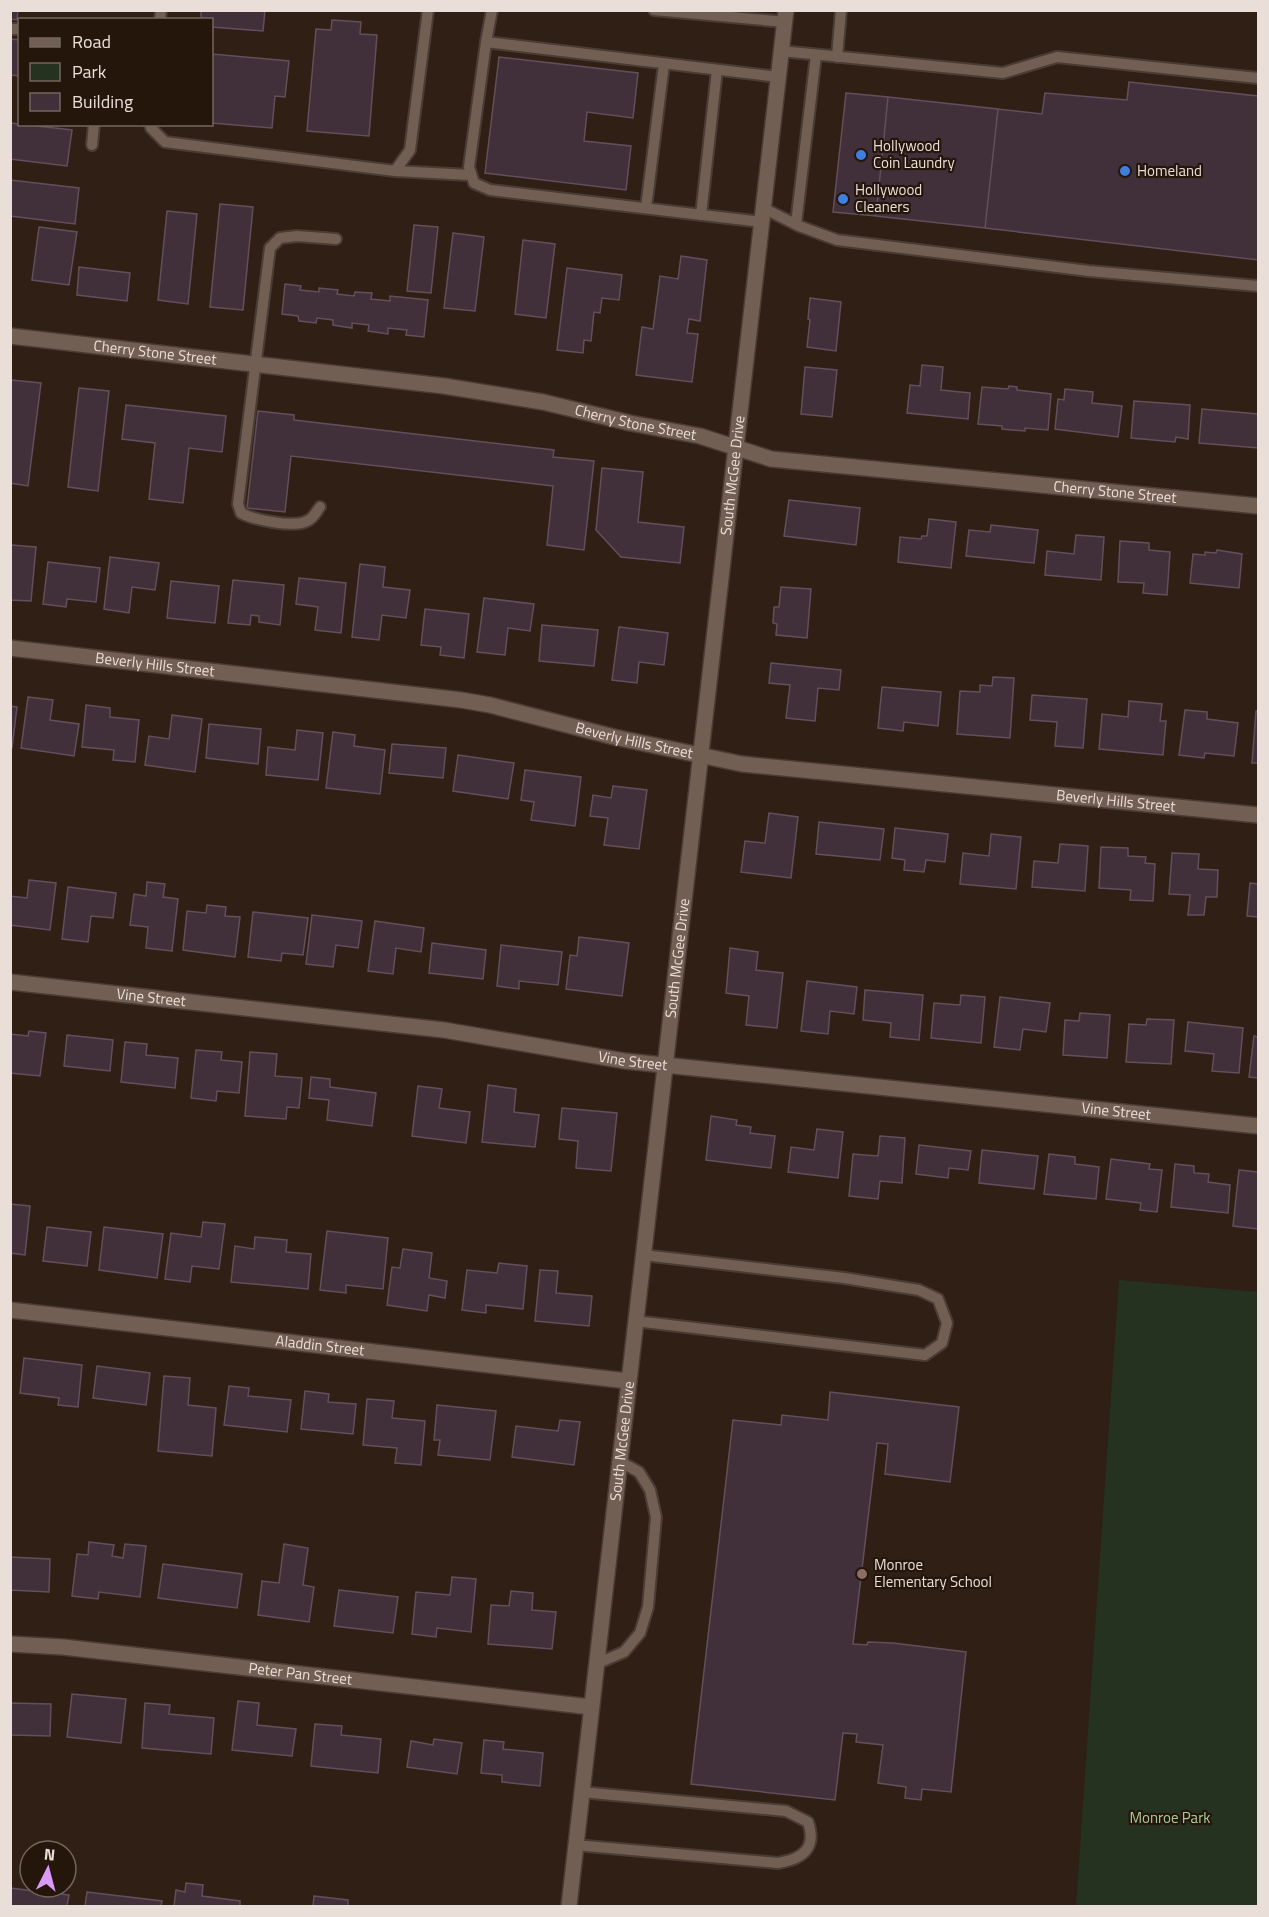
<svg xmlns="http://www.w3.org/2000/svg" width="1269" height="1917" font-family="'Titillium Web',sans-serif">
<rect width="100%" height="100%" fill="#2f1f15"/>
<path fill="#263220" d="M 1119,1280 L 1258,1292 L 1258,1906 L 1076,1906 Z"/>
<path fill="#412f3a" stroke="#634f5b" stroke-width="1.5" d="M 10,10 L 18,10 L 17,20 L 10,19 Z
M 201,10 L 265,10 L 263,31 L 212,27 L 212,20 L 203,20 L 201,16 Z
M 332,20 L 361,22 L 360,34 L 377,35 L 369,136 L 307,131 L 316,29 L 331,30 Z
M 10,39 L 20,40 L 20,76 L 10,75 Z
M 212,54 L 289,61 L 285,97 L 275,96 L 272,128 L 212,123 Z
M 499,57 L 638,73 L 633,118 L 587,112 L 584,141 L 631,146 L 626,190 L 485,173 Z
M 1129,82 L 1258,96 L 1258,260 L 985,228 L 998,109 L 1042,114 L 1045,93 L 1127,100 Z
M 846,93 L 888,97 L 876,216 L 833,212 Z
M 888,97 L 998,109 L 985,228 L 876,216 Z
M 10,123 L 72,130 L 67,166 L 10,159 Z
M 10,180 L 79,188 L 75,224 L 10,216 Z
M 220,204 L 253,207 L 243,310 L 210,307 Z
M 167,211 L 197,214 L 188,304 L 158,300 Z
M 414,225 L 438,227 L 431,293 L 407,291 Z
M 39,227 L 77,232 L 69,285 L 32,280 Z
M 453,233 L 484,237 L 475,311 L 444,308 Z
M 523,240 L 555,244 L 546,318 L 515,314 Z
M 681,256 L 707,260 L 700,321 L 689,319 L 687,333 L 698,334 L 692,382 L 636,375 L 642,327 L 653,329 L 660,276 L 678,279 Z
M 79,267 L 130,273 L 127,301 L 77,295 Z
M 567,268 L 622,275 L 619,300 L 602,298 L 600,313 L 594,312 L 591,341 L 584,340 L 583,353 L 557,350 Z
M 285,284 L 301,286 L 300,290 L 319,292 L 319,288 L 338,290 L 337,294 L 354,296 L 355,292 L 372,293 L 371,299 L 390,301 L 390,296 L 428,300 L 424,337 L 406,335 L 407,330 L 388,328 L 388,334 L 368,331 L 369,325 L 352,323 L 352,328 L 333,325 L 333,320 L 317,318 L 316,323 L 299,321 L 298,316 L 282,314 Z
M 810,298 L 841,302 L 836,351 L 807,347 L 810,320 L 808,319 Z
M 922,365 L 943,367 L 941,390 L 970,393 L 968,419 L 907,413 L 910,385 L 920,386 Z
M 805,367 L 837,370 L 832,417 L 801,414 Z
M 11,380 L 41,383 L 28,486 L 10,483 Z
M 1009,386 L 1017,387 L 1017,390 L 1051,394 L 1048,430 L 1025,428 L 1025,431 L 1002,429 L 1002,426 L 978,424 L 982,387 L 1008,389 Z
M 79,388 L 109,391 L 98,491 L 68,487 Z
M 1065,389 L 1093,392 L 1092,403 L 1122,406 L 1118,437 L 1055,429 L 1058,399 L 1064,400 Z
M 1134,401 L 1190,405 L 1188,439 L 1176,437 L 1175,442 L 1131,438 Z
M 126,405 L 226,416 L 222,452 L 189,448 L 183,503 L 149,499 L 155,443 L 122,439 Z
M 1202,409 L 1258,414 L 1258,448 L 1199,443 Z
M 258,411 L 294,415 L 294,420 L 554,450 L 553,457 L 594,461 L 584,550 L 547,545 L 553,486 L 291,456 L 285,512 L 247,508 Z
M 602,468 L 643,472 L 638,522 L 684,527 L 680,563 L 621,557 L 596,530 Z
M 789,500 L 860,508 L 856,545 L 784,536 Z
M 929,519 L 956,522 L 951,568 L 898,562 L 900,537 L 921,539 L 922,536 L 927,536 Z
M 991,525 L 1038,530 L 1034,563 L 966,556 L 969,530 L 990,532 Z
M 1076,535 L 1104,537 L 1101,580 L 1045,575 L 1047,551 L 1074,554 Z
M 1120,541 L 1149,543 L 1149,550 L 1170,552 L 1167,595 L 1143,593 L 1144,583 L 1118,582 Z
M 11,545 L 36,547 L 31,601 L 10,600 Z
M 1217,550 L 1242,554 L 1239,588 L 1190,583 L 1193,554 L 1205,555 L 1205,552 L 1216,553 Z
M 110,557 L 159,563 L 155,590 L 132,587 L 129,613 L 104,609 Z
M 48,562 L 100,568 L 96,602 L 67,599 L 66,607 L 43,604 Z
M 360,564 L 385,567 L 383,587 L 410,590 L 406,618 L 382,615 L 379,640 L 352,637 Z
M 299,578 L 346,583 L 341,633 L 315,630 L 318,607 L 296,604 Z
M 233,580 L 284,585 L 280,625 L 259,622 L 259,616 L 251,615 L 250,625 L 228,623 Z
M 171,581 L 219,586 L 215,623 L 167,618 Z
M 781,587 L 811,589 L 807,638 L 776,635 L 777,624 L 773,623 L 774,607 L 779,607 Z
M 484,598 L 534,604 L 530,631 L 508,628 L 505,655 L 477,652 Z
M 425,609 L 469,614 L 464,658 L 440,655 L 441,647 L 421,645 Z
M 542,625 L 598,630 L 594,666 L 539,661 Z
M 619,627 L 668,633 L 664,665 L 639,662 L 637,683 L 612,680 Z
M 771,663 L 841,670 L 839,690 L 818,688 L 815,721 L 786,718 L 790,685 L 769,683 Z
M 993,677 L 1014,678 L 1010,738 L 957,734 L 960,691 L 980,692 L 980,685 L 992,686 Z
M 882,687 L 941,692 L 938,726 L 904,722 L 903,731 L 878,728 Z
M 1032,695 L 1087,699 L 1083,748 L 1055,746 L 1057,722 L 1030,720 Z
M 28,697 L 53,700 L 50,720 L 79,724 L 74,756 L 21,748 Z
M 1129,701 L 1162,704 L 1160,721 L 1166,721 L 1163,755 L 1099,749 L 1102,714 L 1128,717 Z
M 86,705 L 110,708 L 110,717 L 139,720 L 135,762 L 113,760 L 114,750 L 82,747 Z
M 10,706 L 17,707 L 12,748 L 10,748 Z
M 1185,710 L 1207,712 L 1207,719 L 1238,723 L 1234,756 L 1205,753 L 1204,758 L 1179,755 Z
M 1256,711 L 1258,711 L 1258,763 L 1252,763 Z
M 172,715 L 202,719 L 195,772 L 145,765 L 149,736 L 169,739 Z
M 209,724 L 261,729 L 258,764 L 206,758 Z
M 297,730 L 323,733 L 318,780 L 266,775 L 268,747 L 295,750 Z
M 333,732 L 355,735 L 354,746 L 385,750 L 380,794 L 326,788 Z
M 392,744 L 446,748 L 443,778 L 389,773 Z
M 458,755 L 514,763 L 508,799 L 453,791 Z
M 525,770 L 581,777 L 575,826 L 531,820 L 534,802 L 521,800 Z
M 613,786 L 647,790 L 639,849 L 604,845 L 608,818 L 590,816 L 593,795 L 611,798 Z
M 769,813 L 798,817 L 791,878 L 741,872 L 745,841 L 765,843 Z
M 819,822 L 884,829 L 880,860 L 816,854 Z
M 895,828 L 948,834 L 945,862 L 926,860 L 924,872 L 904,870 L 905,860 L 892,858 Z
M 991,834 L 1021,837 L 1016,889 L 960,884 L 963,853 L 989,856 Z
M 1060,844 L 1088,846 L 1085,891 L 1032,887 L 1034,861 L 1058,863 Z
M 1101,847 L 1128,848 L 1128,856 L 1146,857 L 1145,863 L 1155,864 L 1153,901 L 1130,900 L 1131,890 L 1099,888 Z
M 1172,853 L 1199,854 L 1198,869 L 1218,870 L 1217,897 L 1206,897 L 1204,915 L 1188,915 L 1190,895 L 1169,894 Z
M 29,880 L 56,883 L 50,930 L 10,925 L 10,896 L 27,898 Z
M 147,882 L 165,884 L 163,897 L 178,899 L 172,951 L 146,948 L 148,927 L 130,925 L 134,894 L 146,896 Z
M 1250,883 L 1258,884 L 1258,917 L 1247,916 Z
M 68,887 L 116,893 L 113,918 L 91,916 L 88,942 L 62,939 Z
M 207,905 L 226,907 L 225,916 L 240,917 L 235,957 L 183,950 L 187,911 L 206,913 Z
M 253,912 L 308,918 L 303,955 L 282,953 L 281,961 L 248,957 Z
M 312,915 L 362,921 L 358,948 L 336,945 L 333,967 L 306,964 Z
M 375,921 L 424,928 L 421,952 L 396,948 L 393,974 L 368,971 Z
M 579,937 L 629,943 L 622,996 L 566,989 L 570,955 L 577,956 Z
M 432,943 L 486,950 L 483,979 L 429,973 Z
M 501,945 L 562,952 L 558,985 L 519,981 L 519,989 L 497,986 Z
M 730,948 L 758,952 L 756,970 L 783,973 L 777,1028 L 746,1025 L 749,996 L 726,993 Z
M 807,981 L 857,987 L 854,1014 L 830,1011 L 828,1034 L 801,1031 Z
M 865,990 L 923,995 L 919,1040 L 890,1037 L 891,1023 L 863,1020 Z
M 961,995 L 985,997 L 981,1043 L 931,1038 L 934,1003 L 960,1005 Z
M 1000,997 L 1050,1003 L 1046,1032 L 1023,1029 L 1020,1050 L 994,1047 Z
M 1080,1013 L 1110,1015 L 1107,1058 L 1063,1055 L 1065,1020 L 1079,1021 Z
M 1147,1019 L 1174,1020 L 1171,1064 L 1126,1062 L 1129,1024 L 1146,1025 Z
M 1188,1022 L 1243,1028 L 1239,1073 L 1212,1071 L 1214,1054 L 1185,1051 Z
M 29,1031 L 46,1033 L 40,1076 L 10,1073 L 10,1034 L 28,1036 Z
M 67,1035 L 113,1040 L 110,1071 L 64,1066 Z
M 1254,1036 L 1258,1037 L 1258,1078 L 1249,1077 Z
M 125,1042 L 147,1044 L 146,1055 L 178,1058 L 175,1088 L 121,1082 Z
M 196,1050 L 222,1052 L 221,1060 L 242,1062 L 239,1093 L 217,1091 L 216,1101 L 191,1098 Z
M 250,1052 L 277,1054 L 275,1076 L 302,1078 L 299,1108 L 287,1107 L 286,1119 L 245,1116 Z
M 311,1077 L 330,1079 L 330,1087 L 376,1093 L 372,1126 L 327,1120 L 329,1100 L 309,1098 Z
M 488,1085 L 516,1089 L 514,1112 L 539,1115 L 535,1147 L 482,1142 Z
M 418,1086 L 442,1089 L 439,1108 L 470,1112 L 466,1143 L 412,1136 Z
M 562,1108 L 617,1113 L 611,1171 L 576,1168 L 578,1141 L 559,1139 Z
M 711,1116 L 737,1120 L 736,1125 L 751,1127 L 750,1133 L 775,1136 L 771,1168 L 706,1160 Z
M 817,1129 L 843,1132 L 838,1178 L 788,1172 L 791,1147 L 814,1150 Z
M 880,1136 L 905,1138 L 902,1183 L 880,1181 L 878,1199 L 849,1196 L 853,1154 L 878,1156 Z
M 919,1145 L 971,1151 L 968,1170 L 949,1168 L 948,1178 L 916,1174 Z
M 982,1150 L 1038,1156 L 1034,1189 L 979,1183 Z
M 1049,1154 L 1075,1157 L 1075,1164 L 1099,1167 L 1096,1199 L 1044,1194 Z
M 1111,1159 L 1150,1164 L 1149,1169 L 1162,1170 L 1157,1212 L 1140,1210 L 1141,1203 L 1106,1199 Z
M 1175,1164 L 1194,1166 L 1194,1173 L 1209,1174 L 1208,1182 L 1230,1185 L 1228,1213 L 1171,1207 Z
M 1239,1170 L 1258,1172 L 1258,1229 L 1233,1226 Z
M 10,1204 L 30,1206 L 25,1255 L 10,1253 Z
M 203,1222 L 225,1224 L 219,1269 L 192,1266 L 190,1282 L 165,1279 L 171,1233 L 201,1237 Z
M 47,1227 L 91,1232 L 87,1266 L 43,1261 Z
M 104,1227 L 163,1234 L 157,1278 L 99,1270 Z
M 327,1231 L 388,1238 L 383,1289 L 346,1285 L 346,1293 L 320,1290 Z
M 255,1237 L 287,1240 L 286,1252 L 311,1254 L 308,1289 L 231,1282 L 235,1246 L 254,1249 Z
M 403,1249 L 432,1253 L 429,1278 L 447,1281 L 445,1298 L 429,1295 L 427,1311 L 387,1305 L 392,1267 L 400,1268 Z
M 499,1263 L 527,1266 L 523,1309 L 486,1305 L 486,1313 L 462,1310 L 467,1270 L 497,1273 Z
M 540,1270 L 558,1271 L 556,1293 L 592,1296 L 589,1326 L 535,1321 Z
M 24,1358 L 82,1365 L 78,1407 L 58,1405 L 59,1398 L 20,1393 Z
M 97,1366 L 150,1373 L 146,1405 L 93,1398 Z
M 164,1376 L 190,1378 L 188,1405 L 216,1408 L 212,1456 L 158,1451 Z
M 229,1386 L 249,1388 L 248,1396 L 291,1400 L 287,1432 L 224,1425 Z
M 305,1391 L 329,1394 L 328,1402 L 356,1404 L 353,1434 L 301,1429 Z
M 830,1392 L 959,1407 L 950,1482 L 885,1474 L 888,1444 L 877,1443 L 853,1644 L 867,1645 L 868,1642 L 893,1643 L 966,1652 L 951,1792 L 922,1789 L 921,1800 L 905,1798 L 906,1787 L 878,1783 L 883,1745 L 856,1742 L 857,1734 L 843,1733 L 835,1800 L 691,1784 L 733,1420 L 781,1425 L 782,1415 L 828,1420 Z
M 367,1399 L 394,1401 L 392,1418 L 425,1421 L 421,1465 L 395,1463 L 397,1448 L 363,1445 Z
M 437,1405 L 496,1411 L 490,1460 L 438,1455 L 440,1440 L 434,1440 Z
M 560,1420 L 580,1422 L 574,1465 L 512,1457 L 516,1426 L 558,1431 Z
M 89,1542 L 114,1545 L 112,1556 L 123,1558 L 125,1544 L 146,1546 L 140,1597 L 99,1592 L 98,1599 L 72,1596 L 77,1554 L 88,1555 Z
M 284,1544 L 308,1548 L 303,1585 L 314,1587 L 309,1622 L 258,1615 L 262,1581 L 279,1583 Z
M 10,1557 L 50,1559 L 49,1592 L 10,1590 Z
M 163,1564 L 242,1574 L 237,1608 L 158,1598 Z
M 452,1577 L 476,1579 L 471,1632 L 437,1628 L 436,1637 L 412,1634 L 416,1592 L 450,1595 Z
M 339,1590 L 398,1597 L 393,1633 L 334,1626 Z
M 511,1591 L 533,1593 L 532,1610 L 556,1612 L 552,1649 L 488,1644 L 491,1605 L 509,1606 Z
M 72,1694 L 126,1699 L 121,1743 L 67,1737 Z
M 238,1701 L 259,1703 L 257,1725 L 296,1729 L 292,1756 L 232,1750 Z
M 10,1703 L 51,1704 L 50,1736 L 10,1735 Z
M 145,1703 L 170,1705 L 169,1714 L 214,1718 L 211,1754 L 142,1748 Z
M 315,1724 L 342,1726 L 341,1735 L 381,1739 L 378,1773 L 311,1766 Z
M 434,1739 L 462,1743 L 457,1774 L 407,1767 L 411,1741 L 433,1745 Z
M 484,1740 L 504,1742 L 503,1749 L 543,1753 L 540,1786 L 502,1782 L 502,1775 L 481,1773 Z
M 186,1883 L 203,1885 L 202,1896 L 240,1901 L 240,1906 L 174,1906 L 176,1890 L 185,1892 Z
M 10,1888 L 69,1895 L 67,1906 L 10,1906 Z
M 87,1892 L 162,1901 L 161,1906 L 85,1906 Z
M 314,1896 L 348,1900 L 348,1906 L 313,1906 Z"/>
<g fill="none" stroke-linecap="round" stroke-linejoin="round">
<defs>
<path id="service" d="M 492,10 L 486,42 L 469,167 L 474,183 L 490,190 L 762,222
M 654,10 L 785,22
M 160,20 L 161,10
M 10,29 L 20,29
M 486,42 L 778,77
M 781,51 L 1003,73 L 1057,57 L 1258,78
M 837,57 L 841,10
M 150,124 L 151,128 L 165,142 L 395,171 L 410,150 L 428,10
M 92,145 L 94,124
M 395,171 L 470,175
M 646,208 L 664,64
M 763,208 L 799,226 L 837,240 L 1089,271 L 1258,286
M 701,215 L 717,70
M 796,224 L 816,55
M 320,507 C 316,512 313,519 307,521 C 294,528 254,520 241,513 L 238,504 L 270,248 L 280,238 L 297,236 L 336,239
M 635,1321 L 925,1355 L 942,1343 L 947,1323 L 938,1299 L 919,1290 L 844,1278 L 643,1255
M 596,1664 L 624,1652 L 640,1633 L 648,1607 L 656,1517 L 650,1490 L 639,1472 L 619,1461
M 575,1845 L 778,1863 C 803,1859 817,1848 808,1822 L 786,1811 L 581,1792"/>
<g id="minor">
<path id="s1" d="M 10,336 L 444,386 L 543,402 L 630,423 L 700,436 L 771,459 L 1258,506"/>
<path id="s2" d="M 10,648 L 461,700 L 490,705 L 614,737 L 742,764 L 1258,815"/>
<path id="s3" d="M 10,982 L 444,1030 L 625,1061 L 1258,1126"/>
<path id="s4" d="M 10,1310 L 628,1381"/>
<path id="s5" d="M 10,1644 L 63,1647 L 591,1707"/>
</g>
<g id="tertiary">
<path id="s6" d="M 569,1906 L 786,10"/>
</g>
</defs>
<use href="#service" stroke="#4a3b35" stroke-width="14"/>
<use href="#minor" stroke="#4a3b35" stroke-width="18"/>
<use href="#tertiary" stroke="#4a3b35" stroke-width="18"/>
<use href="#service" stroke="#725f53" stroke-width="10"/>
<use href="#minor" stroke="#725f53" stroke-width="15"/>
<use href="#tertiary" stroke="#725f53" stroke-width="15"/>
</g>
<g fill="#3f7fe0" stroke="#25160c" stroke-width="2">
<circle cx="861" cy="155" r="6"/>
<circle cx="1125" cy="171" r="6"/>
<circle cx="843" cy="199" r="6"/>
</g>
<circle fill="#8d6e63" stroke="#25160c" stroke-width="2" cx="862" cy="1574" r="6"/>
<g text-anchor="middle" stroke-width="4.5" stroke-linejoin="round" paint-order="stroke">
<g font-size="15" fill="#eaded8" stroke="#25160c" text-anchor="start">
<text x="873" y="151">Hollywood<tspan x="873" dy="17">Coin Laundry</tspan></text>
<text x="1137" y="176">Homeland</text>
<text x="855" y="195">Hollywood<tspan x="855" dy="17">Cleaners</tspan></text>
<text x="874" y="1570">Monroe<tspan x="874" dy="17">Elementary School</tspan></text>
</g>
<g font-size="15" fill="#eaded8" stroke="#25160c">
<text dy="5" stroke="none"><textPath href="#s1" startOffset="146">Cherry Stone Street</textPath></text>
<text dy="5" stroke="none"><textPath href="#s1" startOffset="632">Cherry Stone Street</textPath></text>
<text dy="5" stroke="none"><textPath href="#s6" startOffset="1440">South McGee Drive</textPath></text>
<text dy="5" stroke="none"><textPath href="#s1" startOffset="1118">Cherry Stone Street</textPath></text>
<text dy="5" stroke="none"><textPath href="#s2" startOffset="146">Beverly Hills Street</textPath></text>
<text dy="5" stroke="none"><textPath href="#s2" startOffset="632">Beverly Hills Street</textPath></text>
<text dy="5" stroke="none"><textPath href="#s2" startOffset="1118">Beverly Hills Street</textPath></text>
<text dy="5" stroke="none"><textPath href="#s6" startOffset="954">South McGee Drive</textPath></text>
<text dy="5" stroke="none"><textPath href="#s3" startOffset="142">Vine Street</textPath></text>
<text dy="5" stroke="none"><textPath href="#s3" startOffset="628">Vine Street</textPath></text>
<text dy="5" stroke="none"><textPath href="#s3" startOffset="1114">Vine Street</textPath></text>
<text dy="5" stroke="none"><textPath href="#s4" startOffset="312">Aladdin Street</textPath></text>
<text dy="5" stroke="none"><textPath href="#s6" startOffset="468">South McGee Drive</textPath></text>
<text dy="5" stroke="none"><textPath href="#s5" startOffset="292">Peter Pan Street</textPath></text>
</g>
<g font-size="15" fill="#a7cc96" stroke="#25160c">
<text x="1170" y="1823">Monroe Park</text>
</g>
</g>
<rect width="1269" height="1917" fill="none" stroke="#eaded8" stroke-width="24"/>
<rect x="18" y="18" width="195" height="108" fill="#25160c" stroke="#74665e" stroke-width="1.5"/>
<rect x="30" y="38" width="30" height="9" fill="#725f53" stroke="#74665e" stroke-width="1.5"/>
<text x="72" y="48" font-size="18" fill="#eaded8">Road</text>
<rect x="30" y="63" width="30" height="18" fill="#263220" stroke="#74665e" stroke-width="1.5"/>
<text x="72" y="78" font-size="18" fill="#eaded8">Park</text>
<rect x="30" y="93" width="30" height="18" fill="#412f3a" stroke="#74665e" stroke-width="1.5"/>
<text x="72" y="108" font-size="18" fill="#eaded8">Building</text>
<g transform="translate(48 1869) rotate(6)"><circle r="28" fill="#25160c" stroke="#74665e" stroke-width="1.5"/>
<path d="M0-4.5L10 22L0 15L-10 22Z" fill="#da9af6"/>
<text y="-9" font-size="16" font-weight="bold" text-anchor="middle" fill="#eaded8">N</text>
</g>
</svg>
